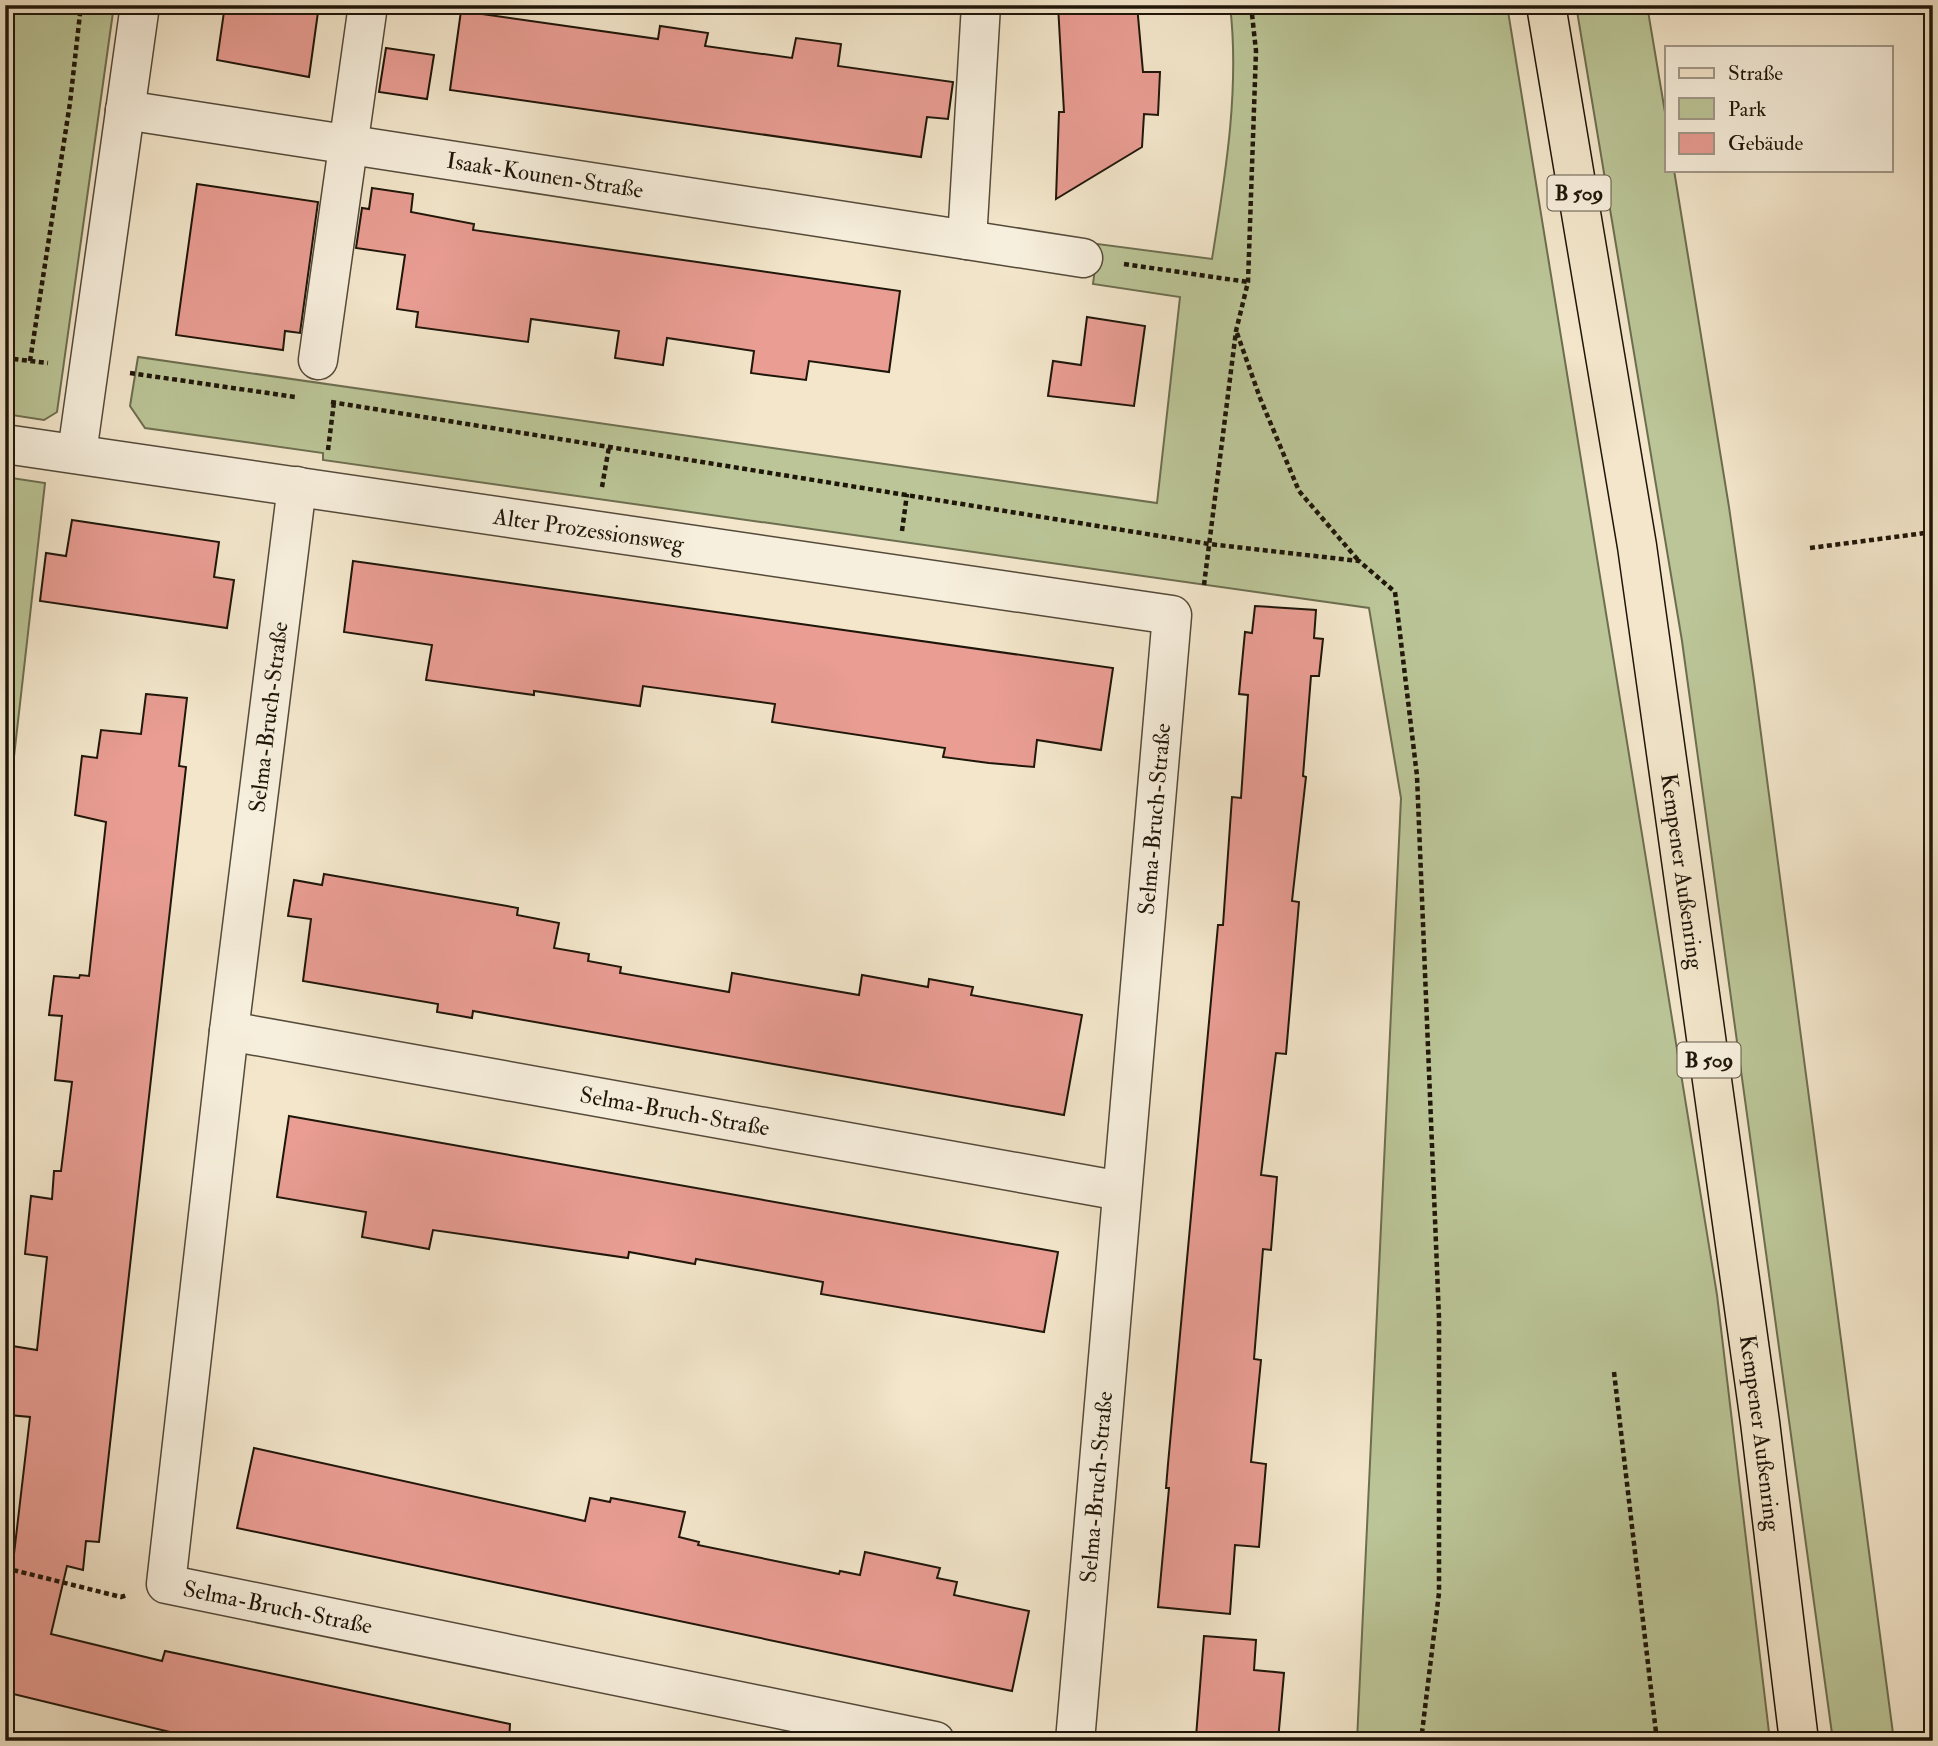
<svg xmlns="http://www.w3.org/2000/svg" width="1938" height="1746" font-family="'IM FELL Double Pica',serif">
<rect width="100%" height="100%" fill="#f3e6cb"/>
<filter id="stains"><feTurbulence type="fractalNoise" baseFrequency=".00286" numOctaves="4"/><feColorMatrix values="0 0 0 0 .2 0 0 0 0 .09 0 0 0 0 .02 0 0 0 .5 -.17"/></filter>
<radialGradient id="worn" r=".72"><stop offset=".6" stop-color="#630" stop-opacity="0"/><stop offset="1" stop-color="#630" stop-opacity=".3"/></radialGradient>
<path fill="#bbc597" stroke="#6d6e50" stroke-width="2" d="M 5,5 L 114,5 L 57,412 L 44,420 L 5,414 Z
M 1230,5 L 1507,5 L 1717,1295 L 1770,1741 L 1357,1741 L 1401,798 L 1369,608 L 323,460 L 323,453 L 145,428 L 130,406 L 138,357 L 1157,503 L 1180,297 L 1093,284 L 1098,244 L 1212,259 C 1225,177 1240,89 1230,5 Z
M 1576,5 L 1647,5 L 1667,124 L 1667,170 L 1674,170 L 1729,507 L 1754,681 L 1894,1741 L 1833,1741 L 1682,641 Z
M 5,477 L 45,483 L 5,836 Z"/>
<path fill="#e99d93" stroke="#1f160a" stroke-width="2" d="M 225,5 L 319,5 L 309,77 L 217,60 Z
M 1058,5 L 1137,5 L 1143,72 L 1160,72 L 1158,115 L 1144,114 L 1142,147 L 1056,199 L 1059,112 L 1064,112 Z
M 461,11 L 658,39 L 660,26 L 708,33 L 705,46 L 792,58 L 796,38 L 841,44 L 838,66 L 953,82 L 948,119 L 927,117 L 921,157 L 450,90 Z
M 386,48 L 434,55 L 427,99 L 379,92 Z
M 197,184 L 318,202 L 300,333 L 285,331 L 283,350 L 176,335 Z
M 372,188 L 413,194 L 411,212 L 474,224 L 473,230 L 900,291 L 889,372 L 809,361 L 806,380 L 751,373 L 754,351 L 667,338 L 663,365 L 615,358 L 619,331 L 531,319 L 528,342 L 416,327 L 418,312 L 397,309 L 405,255 L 356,248 L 362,208 L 369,209 Z
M 1087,317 L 1145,326 L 1134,406 L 1048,396 L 1053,361 L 1081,365 Z
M 72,520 L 219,542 L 214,577 L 234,580 L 227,628 L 40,601 L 46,553 L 66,556 Z
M 353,561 L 1113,668 L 1101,750 L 1037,740 L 1034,767 L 989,763 L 943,757 L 945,748 L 772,722 L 775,704 L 643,686 L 640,706 L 534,691 L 534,695 L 426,680 L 432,645 L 344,632 Z
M 1255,606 L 1316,610 L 1314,638 L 1323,639 L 1319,676 L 1311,676 L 1303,776 L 1306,777 L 1292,901 L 1299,902 L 1286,1054 L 1276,1053 L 1261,1175 L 1277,1177 L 1271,1250 L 1263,1249 L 1254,1359 L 1261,1360 L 1251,1462 L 1266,1464 L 1259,1547 L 1235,1545 L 1230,1614 L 1158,1607 L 1169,1488 L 1166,1488 L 1168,1464 L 1218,925 L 1223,925 L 1232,797 L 1241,798 L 1248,695 L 1239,694 L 1245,632 L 1252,633 Z
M 146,694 L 187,698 L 179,766 L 186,767 L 99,1542 L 86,1541 L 83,1570 L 67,1566 L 51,1634 L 162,1661 L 165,1651 L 510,1724 L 509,1741 L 207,1741 L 5,1692 L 5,1658 L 13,1627 L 5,1626 L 5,1587 L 10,1588 L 30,1417 L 9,1415 L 12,1393 L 7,1392 L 12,1346 L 37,1350 L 47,1257 L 25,1254 L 31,1196 L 52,1199 L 54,1171 L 61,1171 L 72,1082 L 55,1080 L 62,1016 L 49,1015 L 54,976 L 79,978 L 80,975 L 89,976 L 106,822 L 75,815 L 82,756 L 97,758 L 101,730 L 141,734 Z
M 324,874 L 518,908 L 517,915 L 559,923 L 554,948 L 589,954 L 588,961 L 621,967 L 620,973 L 729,992 L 732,973 L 859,995 L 862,975 L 928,987 L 929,979 L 973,987 L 971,995 L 1082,1015 L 1064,1115 L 501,1016 L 473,1011 L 472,1018 L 455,1015 L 437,1012 L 438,1004 L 303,981 L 311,919 L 288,916 L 294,880 L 322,885 Z
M 289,1116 L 1058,1252 L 1044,1332 L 821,1294 L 823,1282 L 696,1259 L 695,1264 L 629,1252 L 628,1258 L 433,1230 L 429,1249 L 362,1237 L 366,1212 L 277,1197 Z
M 254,1448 L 585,1521 L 590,1498 L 610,1502 L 611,1498 L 685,1512 L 679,1537 L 699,1542 L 698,1545 L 839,1574 L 840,1571 L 860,1575 L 865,1552 L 940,1568 L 937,1578 L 957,1582 L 954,1595 L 1029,1611 L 1012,1691 L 237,1528 Z
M 1204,1636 L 1256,1640 L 1254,1670 L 1284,1673 L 1278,1741 L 1196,1737 Z"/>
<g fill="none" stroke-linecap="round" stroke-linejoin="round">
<defs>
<g id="minor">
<path id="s1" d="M 125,110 L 967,240 L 981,5"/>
<path d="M 967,240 L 1083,258"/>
<path d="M 318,360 L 368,5"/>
<path id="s2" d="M 5,444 L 1172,615 L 1075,1741"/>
<path d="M 77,453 L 140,5"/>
<path id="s3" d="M 297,486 L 229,1031 L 166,1584 L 935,1741"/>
<path id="s4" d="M 229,1031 L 1121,1191"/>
</g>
<g id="major">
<path id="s5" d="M 1546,5 L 1637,546 L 1760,1422 L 1799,1741"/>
</g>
</defs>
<use href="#minor" stroke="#544a3a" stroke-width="41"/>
<use href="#major" stroke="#1f160a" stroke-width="41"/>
<path stroke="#1f160a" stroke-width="4.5" stroke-dasharray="5 3.5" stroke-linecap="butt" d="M 1124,264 L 1248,282
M 1237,333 L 1260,398 L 1299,491 L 1358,560
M 5,358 L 48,363
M 30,361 L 70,103 L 81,5
M 130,373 L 295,397
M 331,402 L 1209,544 L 1359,561 L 1395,592 L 1417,776 L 1439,1318 L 1439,1593 L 1421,1741
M 328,450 L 334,402
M 602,487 L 609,447
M 902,531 L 907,494
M 1810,548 L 1933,532
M 1204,585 L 1236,331 L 1248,282 L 1256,51 L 1251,5
M 1614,1372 L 1657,1741
M 5,1568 L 121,1597 L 127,1595"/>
<use href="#minor" stroke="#f7efdd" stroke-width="38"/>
<use href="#major" stroke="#f3e6cb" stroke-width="38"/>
</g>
<g text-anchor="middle" stroke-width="7" stroke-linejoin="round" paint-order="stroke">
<g fill="#f7efdd" stroke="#605749" stroke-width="2">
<rect x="1547.5" y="175.5" width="63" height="35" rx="5"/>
<rect x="1677.5" y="1042.5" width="63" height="35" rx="5"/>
</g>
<g font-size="21" font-weight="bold" fill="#1f160a">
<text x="1579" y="200">B 509</text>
<text x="1709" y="1067">B 509</text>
</g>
<g font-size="23" fill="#1f160a" stroke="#f7efdd">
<text dy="8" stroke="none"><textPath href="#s1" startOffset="425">Isaak-Kounen-Straße</textPath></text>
<text dy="8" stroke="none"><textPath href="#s2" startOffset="590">Alter Prozessionsweg</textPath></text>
<text transform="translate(268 717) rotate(-83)" y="8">Selma-Bruch-Straße</text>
<text transform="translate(1154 819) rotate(-85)" y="8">Selma-Bruch-Straße</text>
<text dy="8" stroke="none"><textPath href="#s5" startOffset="877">Kempener Außenring</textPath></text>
<text dy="8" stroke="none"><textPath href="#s4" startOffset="453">Selma-Bruch-Straße</textPath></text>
<text dy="8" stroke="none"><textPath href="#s5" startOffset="1444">Kempener Außenring</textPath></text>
<text transform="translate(1096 1487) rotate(-85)" y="8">Selma-Bruch-Straße</text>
<text dy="8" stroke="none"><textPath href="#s3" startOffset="1220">Selma-Bruch-Straße</textPath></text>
</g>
</g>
<rect width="1938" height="1746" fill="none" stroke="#f3e6cb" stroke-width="28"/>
<rect x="7" y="7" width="1924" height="1732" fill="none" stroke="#1f160a" stroke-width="3.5"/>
<rect x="14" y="14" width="1910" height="1718" fill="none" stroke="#1f160a" stroke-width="2"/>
<rect x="1665" y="46" width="228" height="126" fill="#f7efdd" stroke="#a19889" stroke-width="2"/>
<rect x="1679" y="68" width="35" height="10" fill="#f3e6cb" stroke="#a19889" stroke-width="2"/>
<text x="1728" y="80" font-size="21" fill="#1f160a">Straße</text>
<rect x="1679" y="98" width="35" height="21" fill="#bbc597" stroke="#a19889" stroke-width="2"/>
<text x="1728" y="116" font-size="21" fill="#1f160a">Park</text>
<rect x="1679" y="133" width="35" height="21" fill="#e99d93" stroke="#a19889" stroke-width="2"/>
<text x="1728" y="150" font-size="21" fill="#1f160a">Gebäude</text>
<rect width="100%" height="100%" filter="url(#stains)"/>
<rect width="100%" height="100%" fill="url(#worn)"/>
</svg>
